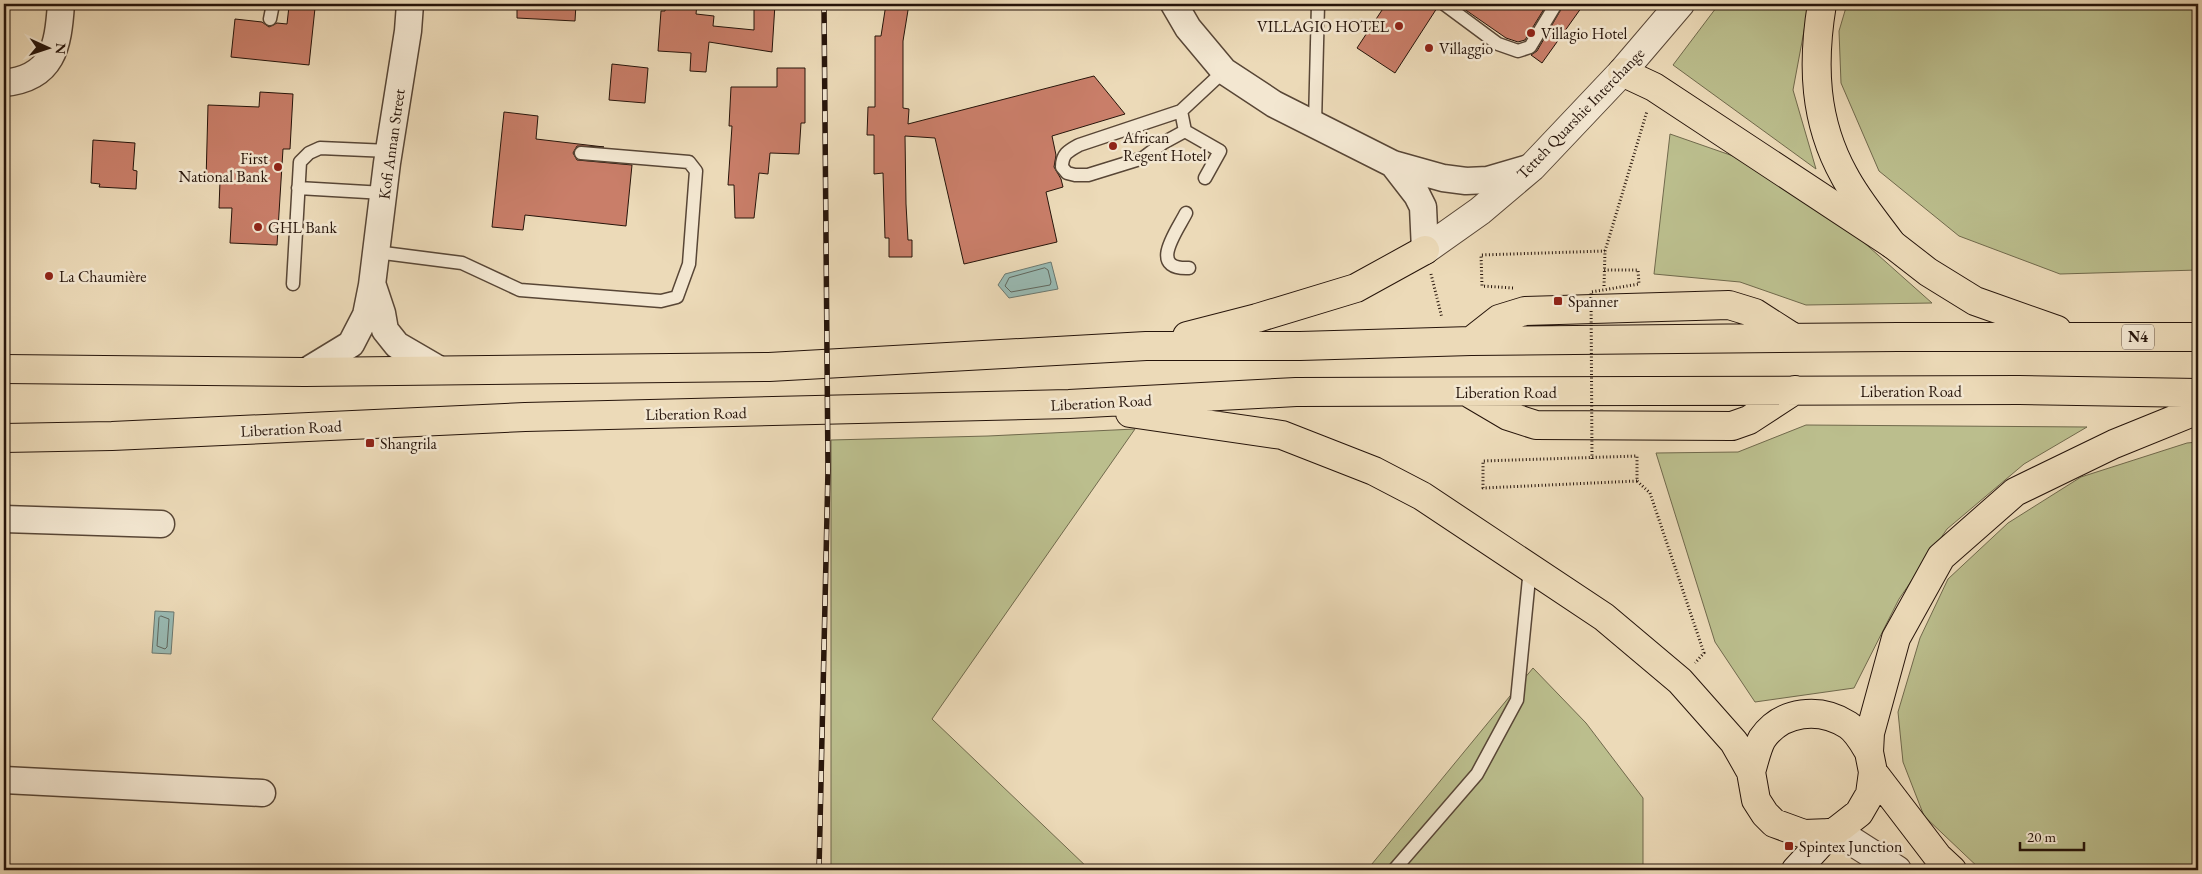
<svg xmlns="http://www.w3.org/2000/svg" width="2202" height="874" font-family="'EB Garamond',serif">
<rect width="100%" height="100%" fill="#ecdab8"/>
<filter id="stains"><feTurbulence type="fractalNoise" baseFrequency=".004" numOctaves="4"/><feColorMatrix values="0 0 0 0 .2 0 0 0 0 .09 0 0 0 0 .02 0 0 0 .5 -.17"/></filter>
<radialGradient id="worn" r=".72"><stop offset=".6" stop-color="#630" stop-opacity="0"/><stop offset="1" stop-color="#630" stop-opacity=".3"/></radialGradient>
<path fill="#bbbe8d" stroke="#70694c" d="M 1719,4 L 1809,4 L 1793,90 L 1816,169 L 1673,65 Z
M 1847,4 L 2198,4 L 2198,270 L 2060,274 L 1959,236 L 1879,171 L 1841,83 L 1839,31 Z
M 1670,134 L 1736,157 L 1851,231 L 1932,303 L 1806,305 L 1740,282 L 1654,274 Z
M 1806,425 L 2087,427 L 2024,464 L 1947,529 L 1899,599 L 1854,688 L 1755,702 L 1715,642 L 1656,453 L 1738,452 Z
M 1135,429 L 932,719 L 1090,870 L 831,870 L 831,440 L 988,436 Z
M 2198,442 L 2198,870 L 1981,870 L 1924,816 L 1903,762 L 1898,712 L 1920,638 L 1948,579 L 2008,523 L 2081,477 L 2187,443 Z
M 1533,668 L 1586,723 L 1643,798 L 1643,870 L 1438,870 L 1434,868 L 1432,870 L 1367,870 Z"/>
<path fill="#99bab3" stroke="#6b786f" d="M 1051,262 L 1058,289 L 1009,298 L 998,285 L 1005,274 Z
M 155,611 L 174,612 L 171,654 L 152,653 Z"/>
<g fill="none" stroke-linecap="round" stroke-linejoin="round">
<path stroke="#60675e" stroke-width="1" d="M 1045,268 L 1048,270 L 1051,282 L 1050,285 L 1011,292 L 1005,286 L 1009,278 Z
M 161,616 L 169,619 L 167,647 L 165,649 L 157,646 L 159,618 Z"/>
</g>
<path fill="#c97e69" stroke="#26140a" d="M 517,4 L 576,4 L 575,21 L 517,18 Z
M 666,4 L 697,4 L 696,14 L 714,16 L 713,26 L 754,30 L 754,4 L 775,4 L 772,52 L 709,42 L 706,72 L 690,71 L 691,53 L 658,51 L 661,11 L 665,11 Z
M 886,4 L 909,4 L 903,41 L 903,108 L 909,109 L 908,124 L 1094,76 L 1125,114 L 1052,136 L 1056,155 L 1054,167 L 1061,179 L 1063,187 L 1046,192 L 1057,242 L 964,264 L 935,138 L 905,136 L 906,204 L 908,240 L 912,240 L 912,257 L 889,257 L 889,238 L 885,238 L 883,173 L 874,174 L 874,135 L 867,135 L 868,107 L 875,107 L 875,36 L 881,36 Z
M 1386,4 L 1436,4 L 1437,8 L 1395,73 L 1357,48 Z
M 1457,4 L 1547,4 L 1525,40 L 1518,42 L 1506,38 Z
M 1564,4 L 1584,4 L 1542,63 L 1531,55 L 1537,51 Z
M 289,6 L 315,8 L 309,65 L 231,57 L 235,19 L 262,22 L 269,27 L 277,23 L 287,24 Z
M 612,64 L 648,68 L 645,103 L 609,100 Z
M 777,68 L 805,68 L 805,123 L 801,123 L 799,154 L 770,153 L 768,174 L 759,173 L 754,218 L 735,218 L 734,185 L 728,185 L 732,126 L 729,126 L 731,87 L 777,87 Z
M 260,92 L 293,94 L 290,149 L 283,149 L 277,245 L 230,243 L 232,208 L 219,208 L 220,181 L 206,181 L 208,105 L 259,107 Z
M 504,112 L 538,116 L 536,139 L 604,147 L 577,146 L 573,153 L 577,160 L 632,165 L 626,226 L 525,215 L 523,230 L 492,227 Z
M 93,140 L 135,143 L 133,170 L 137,171 L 136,189 L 99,187 L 100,184 L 91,183 Z"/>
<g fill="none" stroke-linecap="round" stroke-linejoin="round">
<defs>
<path id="service" d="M 1444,4 L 1498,44 L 1518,51 L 1530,47 L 1556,4
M 270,19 L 273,4
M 1181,111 L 1185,131 L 1220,151 L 1205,178
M 1315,123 L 1318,4
M 1185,131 L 1163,143 L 1143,158 L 1088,175 L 1075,175 L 1067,173 L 1062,167 C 1062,154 1068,151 1079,145 L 1181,111 L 1224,71
M 298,188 L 384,193
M 1186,213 C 1177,231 1147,270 1189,268
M 376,252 L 462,263 L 520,290 L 661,301 L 677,297 L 689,264 L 696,171 L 689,162 L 581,153
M 293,284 L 300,162 L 309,153 L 320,148 L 389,151
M 1394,870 L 1477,774 L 1517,700 L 1530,568"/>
<path id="minor" d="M 1174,4 L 1188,28 L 1224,71 L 1274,104 L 1393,164 L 1443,178 L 1466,181 L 1488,180 L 1532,167
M 4,83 C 53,78 58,47 61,4
M 1393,164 L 1417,195 L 1423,207 L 1425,250
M 373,286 L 382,313 L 385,330 L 397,345 L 440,370
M 305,372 L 351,344 L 366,315 L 372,285 L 387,163 L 408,31 L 410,4
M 4,519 L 161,524
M 4,780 L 262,793"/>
<path id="tertiary" d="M 1425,250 L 1480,211 L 1532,167 L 1622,72 L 1680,4
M 1836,831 L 1897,870"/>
<path id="secondary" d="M 1796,870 L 1830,833"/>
<path id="trunk" d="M 1622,72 L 1654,87 L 1892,244 L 1928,272 L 1975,301 L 2057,330
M 1187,336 L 1257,318 L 1356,288 L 1425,250
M 1471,341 L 1499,319 L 1525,311 L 1729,305 L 1755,313 L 1794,338
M 4,369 L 305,372 L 769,367 L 1146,346 L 1300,346 L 1471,341 L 1898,337 L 2198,337
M 1469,393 L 1508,416 L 1536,425 L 1732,426 L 1749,420 L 1795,390
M 1130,413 L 1282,435 L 1374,471 L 1422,496 L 1604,617 L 1680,681 L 1734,742 L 1751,772 L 1756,800 L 1765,814 L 1774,823 L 1804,834 L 1830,833 L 1836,831 L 1859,813 L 1870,794 L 1873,772 L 1869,752 L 1870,733 L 1896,638 L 1941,557 L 2015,492 L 2114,444 L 2198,410
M 4,438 L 112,436 L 525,417 L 1069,404 L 1296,392 L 2019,390 L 2198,393
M 1751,772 C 1754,762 1757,748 1762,739 C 1782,710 1820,707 1848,725 C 1857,731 1863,742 1869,752
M 1873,772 L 1938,857 L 1952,870"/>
<path id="motorway" d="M 1822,4 C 1812,64 1814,121 1844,175 C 1857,200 1876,222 1892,244"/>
</defs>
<use href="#service" stroke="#584636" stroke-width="15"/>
<use href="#minor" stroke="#584636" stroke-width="29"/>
<use href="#tertiary" stroke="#584636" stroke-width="30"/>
<use href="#secondary" stroke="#26140a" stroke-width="30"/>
<use href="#trunk" stroke="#26140a" stroke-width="30"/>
<use href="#motorway" stroke="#26140a" stroke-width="30"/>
<path stroke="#26140a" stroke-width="3" stroke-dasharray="1 2.5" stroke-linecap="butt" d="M 1431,274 L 1442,318
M 1604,286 L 1605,251 L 1647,111
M 1513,288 L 1482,286 L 1481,255 L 1605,251
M 1637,481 L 1483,488 L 1483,461 L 1637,456 L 1637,481 L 1650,493 L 1704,653 L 1695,663"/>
<use href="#service" stroke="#f3e7d1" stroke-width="12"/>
<use href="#minor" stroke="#f3e7d1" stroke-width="26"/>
<use href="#tertiary" stroke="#f3e7d1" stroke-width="28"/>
<use href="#secondary" stroke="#f3e7d1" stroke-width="28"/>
<use href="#trunk" stroke="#ecdab8" stroke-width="28"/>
<use href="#motorway" stroke="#ecdab8" stroke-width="28"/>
<defs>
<path id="rail" d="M 819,870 L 828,470 L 824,4"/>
</defs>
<use href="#rail" stroke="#26140a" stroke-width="5.5"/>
<use href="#rail" stroke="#f3e7d1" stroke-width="4" stroke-dasharray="11" stroke-linecap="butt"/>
<path stroke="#26140a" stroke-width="3" stroke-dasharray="1 2.5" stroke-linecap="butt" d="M 1592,459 L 1591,292 L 1639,284 L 1638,270 L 1604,270"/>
</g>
<g fill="#8f2418" stroke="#f3e7d1" stroke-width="2">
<circle cx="1399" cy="26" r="5"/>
<circle cx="1531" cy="33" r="5"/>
<circle cx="1429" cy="48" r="5"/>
<circle cx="1113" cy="146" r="5"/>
<circle cx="278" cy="167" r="5"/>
<circle cx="258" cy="227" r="5"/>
<circle cx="49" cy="276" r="5"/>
<rect x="1553" y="296" width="10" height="10" rx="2.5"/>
<rect x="365" y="438" width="10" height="10" rx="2.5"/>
<rect x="1784" y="841" width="10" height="10" rx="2.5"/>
</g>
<g text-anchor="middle" stroke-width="5" stroke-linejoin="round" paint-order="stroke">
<rect fill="#f3e7d1" stroke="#645346" stroke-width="1" x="2122" y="324.5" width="32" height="25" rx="4"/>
<g font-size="15" font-weight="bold" fill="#26140a">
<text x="2138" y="342">N4</text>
</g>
<g font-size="16" fill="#26140a" stroke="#f3e7d1" text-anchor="start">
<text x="1389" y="32" text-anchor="end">VILLAGIO HOTEL</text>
<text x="1541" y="39">Villagio Hotel</text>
<text x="1439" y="54">Villaggio</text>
<text x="1123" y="143">African<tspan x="1123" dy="18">Regent Hotel</tspan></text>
<text x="268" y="164" text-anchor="end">First<tspan x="268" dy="18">National Bank</tspan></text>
<text x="268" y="233">GHL Bank</text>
<text x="59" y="282">La Chaumière</text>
<text x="1568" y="307">Spanner</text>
<text x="380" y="449">Shangrila</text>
<text x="1799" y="852">Spintex Junction</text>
</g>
<g font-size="16" fill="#26140a" stroke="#f3e7d1">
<text transform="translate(1580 113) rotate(-46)" y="6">Tetteh Quarshie Interchange</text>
<text transform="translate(391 144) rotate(-82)" y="6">Kofi Annan Street</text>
<text x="1911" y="397">Liberation Road</text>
<text x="1506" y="398">Liberation Road</text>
<text transform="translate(1101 402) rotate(-3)" y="6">Liberation Road</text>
<text transform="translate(696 413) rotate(-1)" y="6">Liberation Road</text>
<text transform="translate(291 428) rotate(-3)" y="6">Liberation Road</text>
</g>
</g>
<rect width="2202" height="874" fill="none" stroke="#ecdab8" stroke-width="20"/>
<rect x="5" y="5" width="2192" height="864" fill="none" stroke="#26140a" stroke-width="2.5"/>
<rect x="10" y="10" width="2182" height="854" fill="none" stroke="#26140a"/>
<g transform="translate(48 48) rotate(93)" stroke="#f3e7d1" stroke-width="4" paint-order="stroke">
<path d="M0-4L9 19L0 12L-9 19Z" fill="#26140a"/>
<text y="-8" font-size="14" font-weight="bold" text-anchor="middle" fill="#26140a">N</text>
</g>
<path d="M2020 842v8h64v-8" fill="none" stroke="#26140a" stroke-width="2.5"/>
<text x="2027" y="842" font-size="15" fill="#26140a" stroke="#f3e7d1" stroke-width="4" paint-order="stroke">20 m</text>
<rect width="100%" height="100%" filter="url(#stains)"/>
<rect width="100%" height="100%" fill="url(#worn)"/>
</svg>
